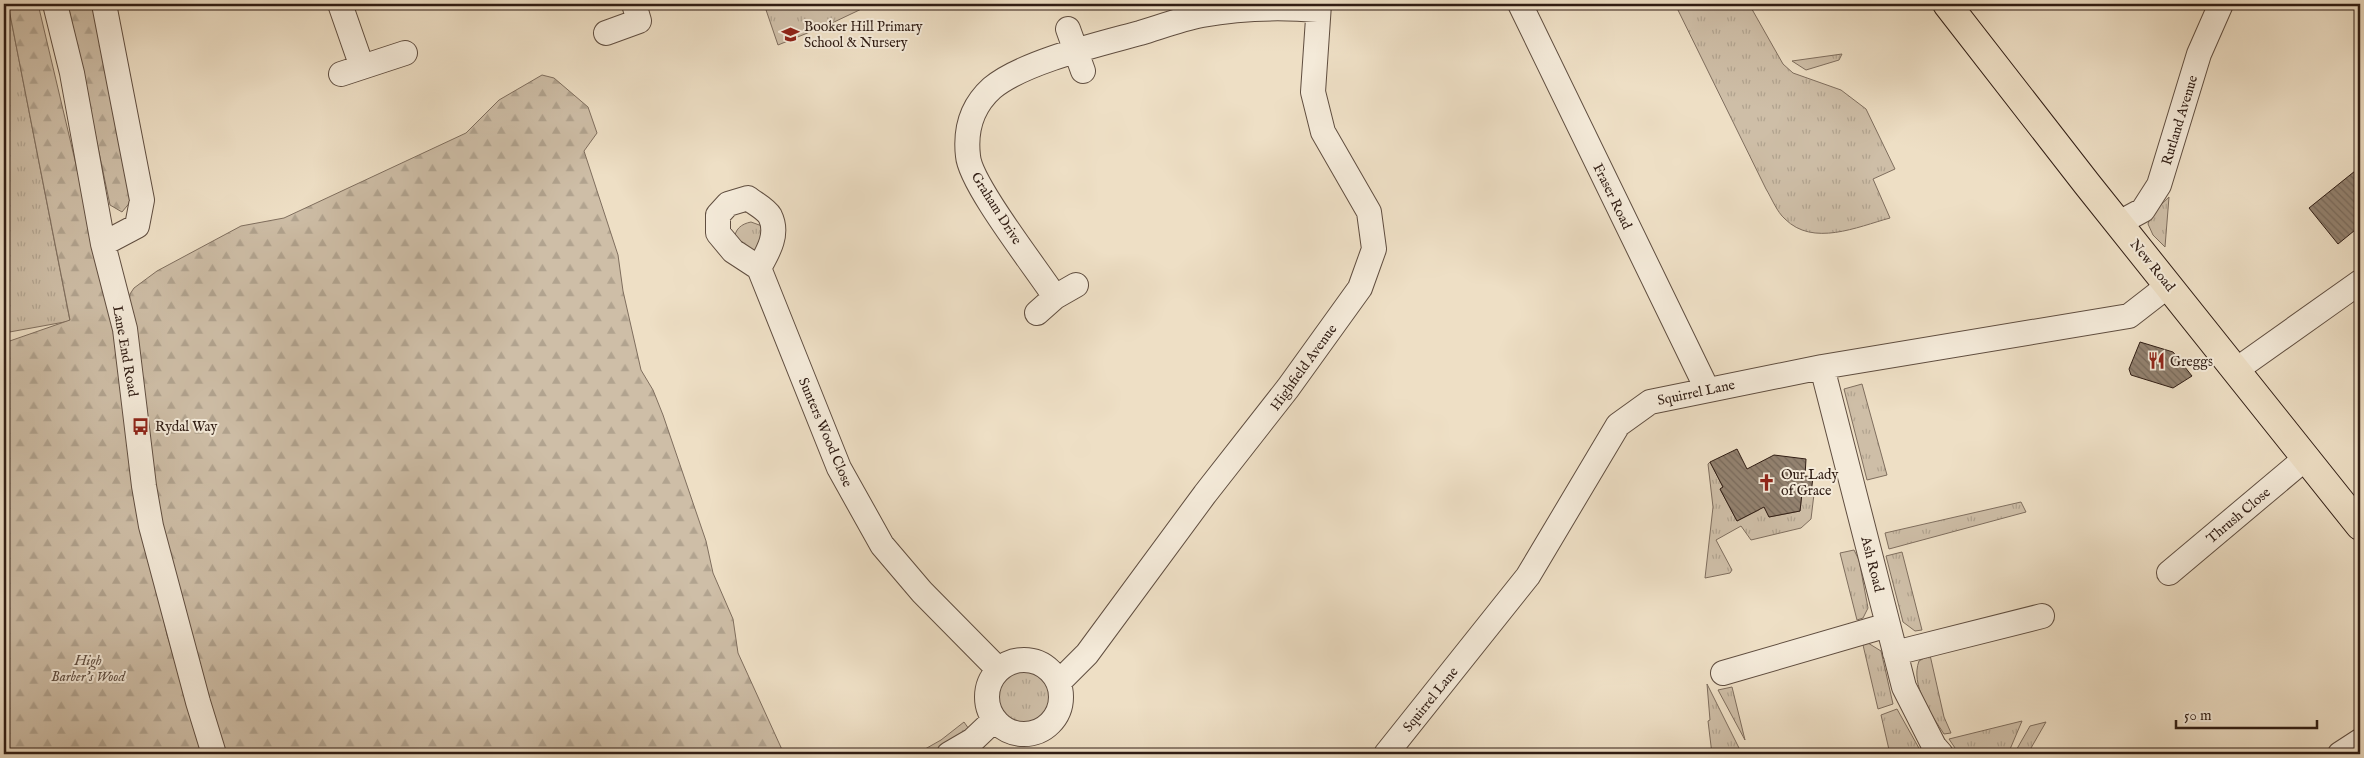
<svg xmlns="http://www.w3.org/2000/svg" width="2364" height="758" font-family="'IM FELL English',serif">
<defs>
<pattern id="grass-tufts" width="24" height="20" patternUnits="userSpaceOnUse" patternTransform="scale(1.25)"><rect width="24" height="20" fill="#cebea7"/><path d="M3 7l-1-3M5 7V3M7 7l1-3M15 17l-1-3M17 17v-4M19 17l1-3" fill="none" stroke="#b1a38f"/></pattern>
<pattern id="forest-firs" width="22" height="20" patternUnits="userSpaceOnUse" patternTransform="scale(1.25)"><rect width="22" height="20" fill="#cebea7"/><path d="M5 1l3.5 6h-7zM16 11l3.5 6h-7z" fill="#b1a38f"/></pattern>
<pattern id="building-back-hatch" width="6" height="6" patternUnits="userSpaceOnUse" patternTransform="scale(1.25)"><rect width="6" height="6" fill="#938270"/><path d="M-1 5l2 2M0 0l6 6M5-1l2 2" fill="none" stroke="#786a5b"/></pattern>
</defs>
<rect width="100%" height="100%" fill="#eedfc5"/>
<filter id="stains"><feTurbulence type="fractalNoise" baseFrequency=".004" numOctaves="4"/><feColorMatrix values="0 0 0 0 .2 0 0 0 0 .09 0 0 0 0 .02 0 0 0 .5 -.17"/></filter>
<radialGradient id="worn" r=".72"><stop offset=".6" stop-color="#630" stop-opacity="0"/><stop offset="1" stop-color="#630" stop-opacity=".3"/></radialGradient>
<path fill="url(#grass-tufts)" stroke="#7f6e5e" d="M 4,4 L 8,4 L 70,321 L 4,333 Z
M 764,4 L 872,4 L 832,23 L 778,45 Z
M 1675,4 L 1749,4 L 1783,64 L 1793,73 L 1841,90 L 1866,109 L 1895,169 L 1873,179 L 1890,218 C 1857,227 1813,247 1785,219 C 1777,212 1772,199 1766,189 Z
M 1842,54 L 1839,60 L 1806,70 L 1792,61 Z
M 2169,197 L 2165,247 L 2153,235 L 2148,224 L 2151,214 Z
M 751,222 L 762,226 L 765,230 L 757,254 L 734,240 C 735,229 741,224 751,222 Z
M 1862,384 L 1887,475 L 1867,480 L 1844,389 Z
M 1710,462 L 1723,487 L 1720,489 L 1737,521 L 1759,510 L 1763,504 L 1769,517 L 1800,511 L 1802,493 L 1814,494 L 1811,519 L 1801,528 L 1751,540 L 1741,526 L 1716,540 L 1732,570 L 1730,573 L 1705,578 L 1713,507 L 1708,464 Z
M 2021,502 L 2026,512 L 1889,549 L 1885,533 Z
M 1854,550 L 1859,560 L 1868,608 L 1863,618 L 1857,620 L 1840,553 Z
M 1902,552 L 1922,630 L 1915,631 L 1903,622 L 1886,556 Z
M 1868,643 L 1881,651 L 1893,704 L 1878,709 L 1863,645 Z
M 1930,655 L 1944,717 L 1951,733 L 1944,734 C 1931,714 1910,685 1919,661 Z
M997 695a30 30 0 1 1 60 0a30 30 0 1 1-60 0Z
M 1707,684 L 1742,754 L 1712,754 L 1708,721 L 1710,720 Z
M 1732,687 L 1745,740 L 1718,690 Z
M 1897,709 L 1920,750 L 1918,754 L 1890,754 L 1881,715 Z
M 2022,721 L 2008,754 L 1959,754 L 1949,739 Z
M 964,722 L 971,732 L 939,754 L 918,753 L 941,740 Z
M 2046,722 L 2031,748 L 2033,754 L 2014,754 L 2030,726 Z"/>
<path fill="url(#forest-firs)" stroke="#7f6e5e" d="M 8,4 L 38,4 L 122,359 L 133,475 L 167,635 L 205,754 L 4,754 L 4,343 L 70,320 Z
M 68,4 L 98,4 L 132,200 L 122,212 L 110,205 Z
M 542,75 L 554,78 L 588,107 L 597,133 L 584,151 L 618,255 L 623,291 L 641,370 L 653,390 L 663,415 L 706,541 L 713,573 L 733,619 L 738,653 L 784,754 L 221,754 L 159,523 L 128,314 L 130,294 L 134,288 L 157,271 L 241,226 L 284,218 L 466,133 L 499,100 Z"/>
<path fill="url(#building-back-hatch)" stroke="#301d14" d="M 2360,167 L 2360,226 L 2338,244 L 2309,208 Z
M 2140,342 L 2173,352 L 2192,376 L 2173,388 L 2131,375 L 2129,369 Z
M 1737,449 L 1747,469 L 1774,455 L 1806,459 L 1805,476 L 1813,477 L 1811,494 L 1802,493 L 1800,511 L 1769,517 L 1764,507 L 1737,521 L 1720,489 L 1723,487 L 1710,462 Z"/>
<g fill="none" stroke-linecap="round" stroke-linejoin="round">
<defs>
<path id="minor" d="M 55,4 L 72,73 L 103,244 L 125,329 L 144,486 L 151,526 L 198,702 L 214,754
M 340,4 L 362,67
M 1520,4 L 1707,389
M 1068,29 L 1083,71
M 606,33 L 639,21 L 634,4
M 341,74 L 405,53
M 2119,223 L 2143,210 L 2159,185 L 2199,54 L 2221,4
M 103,244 L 137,226 L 142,200 L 104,4
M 759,268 C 768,252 779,234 770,216 C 766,209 754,203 748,198 L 728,204 L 718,215 L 718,233 L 733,251 L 759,268 L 839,468 L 882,545 L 922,592 L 998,669
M 1055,297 C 1037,269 970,184 968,156 C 965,130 972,106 992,88 C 1023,62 1100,44 1140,33 C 1160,27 1181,19 1202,15 C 1240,8 1280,7 1318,10
M 1037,313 L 1055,297 L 1076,285
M 1822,367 L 1904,687 L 1934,746 L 1941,754
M 2236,370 L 2360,282
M 2169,573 L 2307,457
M 1895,653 L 2042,616
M987 697a37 37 0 1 1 74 0a37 37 0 1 1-74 0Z
M 1723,673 L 1888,625
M 1059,682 L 1087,654 L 1205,494 L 1288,388 L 1360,288 L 1374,249 L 1369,212 L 1323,132 L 1313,92 L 1319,4
M 949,754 L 973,740 L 994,720
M 1386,754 L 1528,576 L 1618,425 L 1650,402 L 1822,367 L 2129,316 L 2169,285
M 2340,754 L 2360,741"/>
<path id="highway" d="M 1947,4 L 2087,184 L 2360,526"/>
</defs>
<use href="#minor" stroke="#604e40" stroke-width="26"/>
<use href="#highway" stroke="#301d14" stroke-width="30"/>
<use href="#minor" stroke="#f4ead9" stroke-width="24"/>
<use href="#highway" stroke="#eedfc5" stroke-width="28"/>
</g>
<defs>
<symbol id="school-bare" viewBox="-9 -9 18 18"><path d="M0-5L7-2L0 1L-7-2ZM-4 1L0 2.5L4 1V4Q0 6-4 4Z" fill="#8f2418" stroke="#f4ead9" stroke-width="2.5" paint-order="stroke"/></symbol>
<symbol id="restaurant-bare" viewBox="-9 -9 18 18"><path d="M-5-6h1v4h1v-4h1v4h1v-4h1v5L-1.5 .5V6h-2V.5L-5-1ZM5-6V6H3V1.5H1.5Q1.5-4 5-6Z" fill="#8f2418" stroke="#f4ead9" stroke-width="2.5" paint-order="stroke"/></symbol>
<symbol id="bus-bare" viewBox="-9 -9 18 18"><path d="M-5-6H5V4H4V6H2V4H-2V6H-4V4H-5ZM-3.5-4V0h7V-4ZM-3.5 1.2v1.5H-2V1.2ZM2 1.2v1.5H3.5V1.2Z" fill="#8f2418" stroke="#f4ead9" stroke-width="2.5" paint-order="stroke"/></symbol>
<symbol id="church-bare" viewBox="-9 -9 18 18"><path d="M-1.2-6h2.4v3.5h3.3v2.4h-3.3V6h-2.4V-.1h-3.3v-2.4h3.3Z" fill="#8f2418" stroke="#f4ead9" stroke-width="2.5" paint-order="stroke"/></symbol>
</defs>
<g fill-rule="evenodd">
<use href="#school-bare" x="778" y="22" width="25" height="25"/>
<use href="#restaurant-bare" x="2144" y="348" width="25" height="25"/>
<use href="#bus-bare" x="128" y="414" width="25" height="25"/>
<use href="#church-bare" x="1754" y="470" width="25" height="25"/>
</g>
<g text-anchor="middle" stroke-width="4" stroke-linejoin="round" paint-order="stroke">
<g font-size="14" fill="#301d14" stroke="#f4ead9" text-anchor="start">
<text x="804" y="31">Booker Hill Primary<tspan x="804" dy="16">School &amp; Nursery</tspan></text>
<text x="2170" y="366">Greggs</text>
<text x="155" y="431">Rydal Way</text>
<text x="1781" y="479">Our Lady<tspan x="1781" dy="16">of Grace</tspan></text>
</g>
<g font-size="14" fill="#301d14" stroke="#f4ead9">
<text transform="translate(2179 120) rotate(-73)" y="5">Rutland Avenue</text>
<text transform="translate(1613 196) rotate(64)" y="5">Fraser Road</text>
<text transform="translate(997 208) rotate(58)" y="5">Graham Drive</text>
<text transform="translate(2153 265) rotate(51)" y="5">New Road</text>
<text transform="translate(126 351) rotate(80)" y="5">Lane End Road</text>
<text transform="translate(1303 367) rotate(-54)" y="5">Highfield Avenue</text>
<text transform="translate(1696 392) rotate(-12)" y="5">Squirrel Lane</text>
<text transform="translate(826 432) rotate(67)" y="5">Sunters Wood Close</text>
<text transform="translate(2238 515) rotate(-40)" y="5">Thrush Close</text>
<text transform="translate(1873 564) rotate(76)" y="5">Ash Road</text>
<text transform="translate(1430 699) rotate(-51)" y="5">Squirrel Lane</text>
</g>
<g font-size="14" font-style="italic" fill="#5f4d40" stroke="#f4ead9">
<text x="88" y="665">High<tspan x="88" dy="16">Barber's Wood</tspan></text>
</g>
</g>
<rect width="2364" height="758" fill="none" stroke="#eedfc5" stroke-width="20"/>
<rect x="5" y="5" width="2354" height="748" fill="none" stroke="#301d14" stroke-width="2.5"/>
<rect x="10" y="10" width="2344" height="738" fill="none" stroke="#301d14"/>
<path d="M2176 720v8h141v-8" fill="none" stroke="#301d14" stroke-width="2.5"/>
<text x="2184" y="720" font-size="15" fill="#301d14" stroke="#f4ead9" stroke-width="4" paint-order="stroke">50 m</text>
<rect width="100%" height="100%" filter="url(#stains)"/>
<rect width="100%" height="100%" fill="url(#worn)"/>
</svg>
